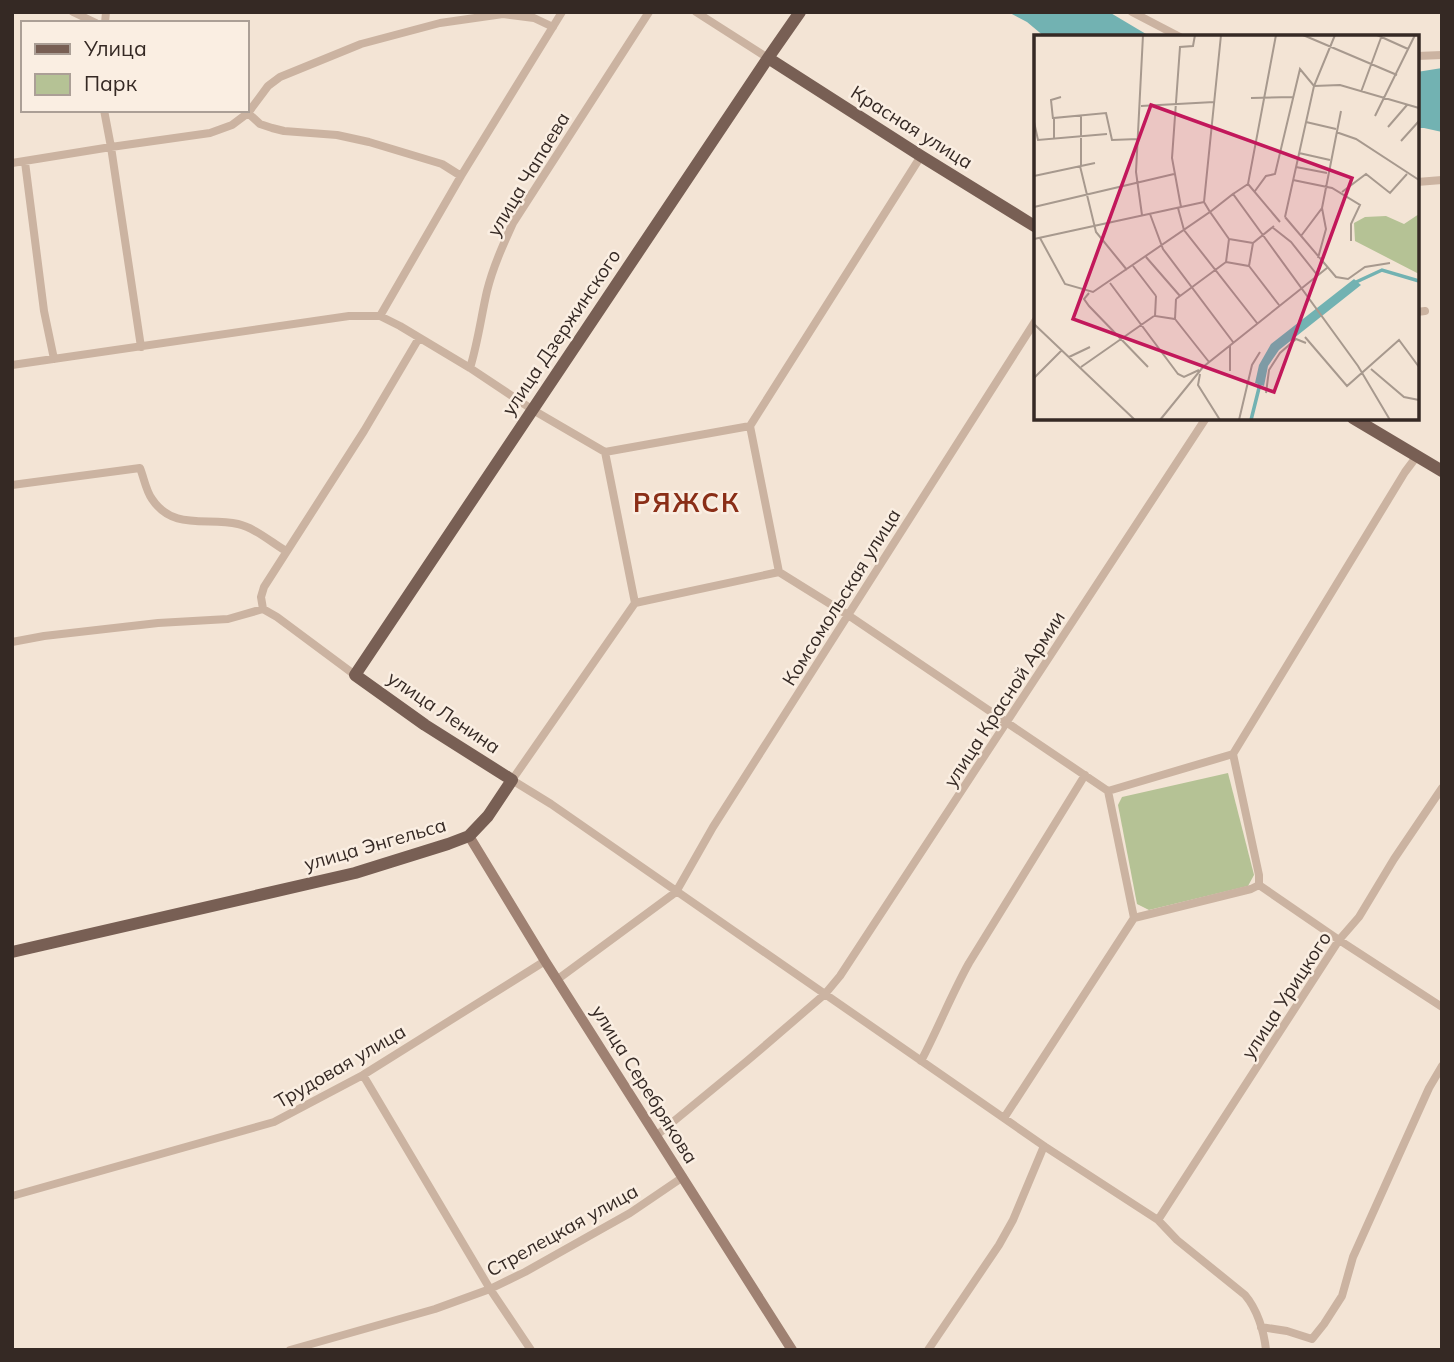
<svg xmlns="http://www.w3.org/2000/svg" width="1454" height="1362" font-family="Mulish,sans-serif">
<rect width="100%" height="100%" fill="#f3e4d5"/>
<path fill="#b5c295" d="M 1228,773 L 1254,875 L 1248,886 L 1149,910 L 1137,904 L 1118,805 L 1122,797 Z"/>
<path fill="#72b2b2" d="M 1008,12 L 1109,12 L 1151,37 L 1045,37 L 1027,22 Z
M 1442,68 L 1442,132 L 1424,128 L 1417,128 L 1417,72 Z"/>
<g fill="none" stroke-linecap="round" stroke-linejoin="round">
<path stroke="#cbb3a1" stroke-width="8" d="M 73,12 L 96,23
M 696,12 L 768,58
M 1132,12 L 1180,37
M 105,23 L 106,12
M 1417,56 L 1442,55
M 104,110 L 111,147 L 141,347
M 248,113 L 260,124 L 272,128 L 284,131 L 337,135 L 369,142 L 442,164 L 461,176
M 25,162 L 44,311 L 54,359
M 12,163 L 111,147 L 210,133 L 232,125 L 248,113 L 268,86 L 280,77 L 361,44 L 440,23 L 503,14 L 534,18 L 553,27
M 1417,182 L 1442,180
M 1417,312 L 1425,311
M 380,316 L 461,176 L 562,12
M 12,365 L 349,316 L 380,316 L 400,326 L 470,368 L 533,410 L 605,452
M 470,368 C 478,342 481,317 487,291 C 493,267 503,245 513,223 L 649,12
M 750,426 L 921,156
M 605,452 L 750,426 L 779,572
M 605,452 L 635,603
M 12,485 L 140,468 C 144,478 146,491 152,499 C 173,531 207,517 238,524 C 255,528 271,542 286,551
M 779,572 L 848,615 L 1108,791
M 635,603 L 512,780 L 551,804 L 1044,1146 L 1158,1220 L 1177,1240 L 1245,1295 C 1257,1309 1264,1331 1266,1350
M 635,603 L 779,572
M 263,609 L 261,597 L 264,587 L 364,431 L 419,338
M 12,642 L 44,636 L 158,623 L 228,619 L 263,609 L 277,617 L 355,675
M 1233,754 L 1405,472 L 1417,456
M 1108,791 L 1233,754 L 1259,875 L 1259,885 L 1251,889 L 1134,918
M 1108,791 L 1134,918
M 1259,885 L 1339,940 L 1442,1007
M 558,979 L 676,892 L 713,827 L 1036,320
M 921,1061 C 938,1029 951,995 969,963 L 1085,775
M 363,1075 L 490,1289 L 531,1350
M 1004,1118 L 1134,918
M 657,1135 L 747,1061 L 825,994 L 840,976 L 1206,418
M 12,1196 L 274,1122 L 363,1075 L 545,961
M 1158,1220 L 1339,940 L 1359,917 L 1394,859 L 1442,788
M 1261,1327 L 1287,1331 L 1312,1339 L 1324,1324 L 1342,1296 L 1353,1257 L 1429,1088 L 1442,1066
M 290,1350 L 435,1309 L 490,1289 L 525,1272 L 630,1213 L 683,1177
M 928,1350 L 999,1245 L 1013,1220 L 1044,1146"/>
<path stroke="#9f8172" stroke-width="10" d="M 469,836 L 545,961 L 792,1350"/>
<path stroke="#785f54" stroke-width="12" d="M 768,58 L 921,156 L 1036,227
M 1353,418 L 1442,471
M 12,952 L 355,873 L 448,844 L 469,836 L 488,816 L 512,780 L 425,725 L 355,675 L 768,58 L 800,12"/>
</g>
<g text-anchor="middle" stroke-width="5" stroke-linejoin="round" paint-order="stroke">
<g font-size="19" fill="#352924" stroke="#faeee2">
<text transform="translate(912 127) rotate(32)" y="7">Красная улица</text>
<text transform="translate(528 174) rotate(-59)" y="7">улица Чапаева</text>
<text transform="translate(561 332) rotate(-56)" y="7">улица Дзержинского</text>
<text transform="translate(841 597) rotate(-58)" y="7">Комсомольская улица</text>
<text transform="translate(1004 699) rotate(-57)" y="7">улица Красной Армии</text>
<text transform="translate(444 712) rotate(34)" y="7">улица Ленина</text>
<text transform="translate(375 844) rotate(-16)" y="7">улица Энгельса</text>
<text transform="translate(1286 995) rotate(-57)" y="7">улица Урицкого</text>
<text transform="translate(340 1066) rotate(-30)" y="7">Трудовая улица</text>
<text transform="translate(645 1084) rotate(58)" y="7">улица Серебрякова</text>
<text transform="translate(562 1230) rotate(-29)" y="7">Стрелецкая улица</text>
</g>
<g font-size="26" font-weight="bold" letter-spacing="2" fill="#8a2e17" stroke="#faeee2">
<text x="687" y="512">РЯЖСК</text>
</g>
</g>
<g transform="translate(1034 35)">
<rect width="385" height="385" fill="#f3e4d5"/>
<path d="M 385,179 L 385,239 L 321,206 L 320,188 L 331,182 L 352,181 L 370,189 Z" fill="#b5c295"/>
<path d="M 320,244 L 327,250 L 245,315 L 234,331 L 230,351 L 221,348 L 225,330 L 237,309 Z" fill="#72b2b2"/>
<path fill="none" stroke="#72b2b2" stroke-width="3.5" d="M 320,248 L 348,235 L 385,246M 217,385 L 227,345"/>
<path fill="none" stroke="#a7998e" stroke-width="2" d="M 187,0 L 170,167 L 176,177 L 199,159 L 324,331 L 356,385M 269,0 L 363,40M 343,0 L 374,14M 327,57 L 348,0M 217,63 L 259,62M 107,71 L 180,67M 341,81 L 381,0M 19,84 L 17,65 L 27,62M 0,87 L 4,105 L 73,99M 272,87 L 302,94M 354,92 L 373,70M 302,97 L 322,104 L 385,145M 20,104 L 20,83 L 72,78 L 78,105 L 104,104M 367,106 L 385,86M 265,118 L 296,125M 46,131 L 62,197 L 93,235M 47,131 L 47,81M 262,132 L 293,138M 0,141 L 61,128M 259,145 L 298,153 L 326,170 L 317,189 L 317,206M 214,149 L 246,187M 221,156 L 232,141 L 241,139 L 266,34 L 280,51 L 306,50 L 385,73M 308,157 L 332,139 L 356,158 L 373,139M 199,159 L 214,149 L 242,0M 0,172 L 140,139M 147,172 L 138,123 L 146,12 L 159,11 L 161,0M 144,173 L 150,195 L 223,288M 116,179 L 129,214 L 199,307M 108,180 L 102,137 L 109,0M 251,182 L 280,51 L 301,0M 251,182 L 302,242 L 314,244 L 331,232 L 356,228M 238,192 L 257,207 L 284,241M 267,201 L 288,173 L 307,76M 6,203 L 31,249 L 59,257 L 176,177 L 195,204M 0,204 L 170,167M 195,204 L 219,208M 219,208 L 240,191M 112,222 L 146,261M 284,223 L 292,194 L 288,173M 192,227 L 215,231 L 219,208M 192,227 L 195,204M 99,231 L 122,261M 215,231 L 245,270M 76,248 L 144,339 L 150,342 L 165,335M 268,253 L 293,233M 55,258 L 50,264 L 55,271 L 114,332M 122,261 L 121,281 L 141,284 L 142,264M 142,264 L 192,227M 141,284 L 175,327M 0,289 L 101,385M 271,302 L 313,351 L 365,305 L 385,332M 35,322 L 56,312M 47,332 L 120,281M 337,334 L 370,362 L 385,365M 196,336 L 196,310M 166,339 L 164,350 L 186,385M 0,343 L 28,315M 232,358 L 235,335 L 246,318 L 262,304 L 272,308M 126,385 L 169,332 L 268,253M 205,385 L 218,330 L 226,317"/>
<path fill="#c2185b" fill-opacity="0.15" stroke="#c2185b" stroke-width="3.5" d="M 117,70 L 318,143 L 240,357 L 39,284 Z"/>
<rect width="385" height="385" fill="none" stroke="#352924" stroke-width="3.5"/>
</g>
<rect width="1454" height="1362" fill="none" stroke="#352924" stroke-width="28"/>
<rect x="21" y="21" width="228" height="91" fill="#faeee2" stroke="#ab9f96" stroke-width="2"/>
<rect x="35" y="44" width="35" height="10" fill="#785f54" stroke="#ab9f96" stroke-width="2"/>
<text x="84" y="56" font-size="21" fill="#352924">Улица</text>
<rect x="35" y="74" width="35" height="21" fill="#b5c295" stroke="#ab9f96" stroke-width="2"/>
<text x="84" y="91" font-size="21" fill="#352924">Парк</text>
</svg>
